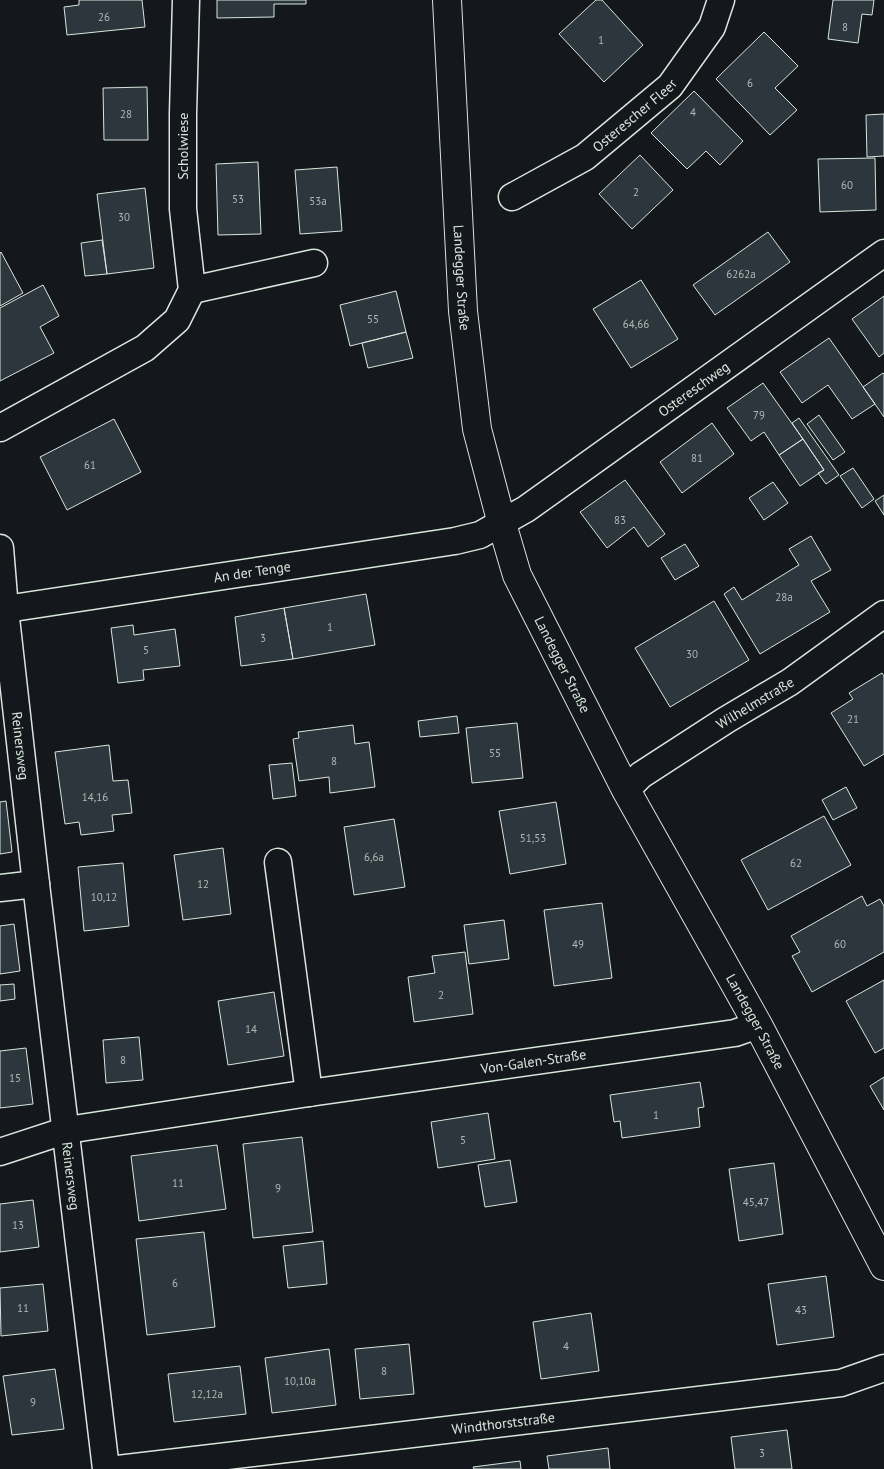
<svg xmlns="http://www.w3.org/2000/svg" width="884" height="1469" font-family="'PT Sans',sans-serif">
<rect width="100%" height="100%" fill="#14181c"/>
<path fill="#2c363c" stroke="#d8e6dc" d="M 79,0 L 142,0 L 145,27 L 67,35 L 64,7 L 79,5 Z
M 217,0 L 306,0 L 306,4 L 274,4 L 274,17 L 217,18 Z
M 596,0 L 602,0 L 643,45 L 604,82 L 559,34 Z
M 833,0 L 874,0 L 872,15 L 862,14 L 858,43 L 828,39 Z
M 764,32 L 798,66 L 775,88 L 797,110 L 770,135 L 716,79 Z
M 147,87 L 148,140 L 104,140 L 103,88 Z
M 694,91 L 743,141 L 720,165 L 706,151 L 687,169 L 651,133 Z
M 884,114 L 884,156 L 867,157 L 866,115 Z
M 640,155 L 673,190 L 632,229 L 599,194 Z
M 875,158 L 876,210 L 820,212 L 818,159 Z
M 258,162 L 261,234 L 218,235 L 216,164 Z
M 337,167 L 342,231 L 300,234 L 295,170 Z
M 145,188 L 154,268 L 107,274 L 97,194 Z
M 768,232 L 790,262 L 715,315 L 693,285 Z
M 102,240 L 107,274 L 85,276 L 81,243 Z
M 1,252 L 23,293 L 0,306 L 0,253 Z
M 641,280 L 678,339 L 631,368 L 593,309 Z
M 43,285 L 59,316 L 40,327 L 54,353 L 0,381 L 0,308 Z
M 396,291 L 406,332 L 350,346 L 340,305 Z
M 884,296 L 884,353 L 879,357 L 852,319 Z
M 406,332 L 413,358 L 368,368 L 362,343 Z
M 829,338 L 875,404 L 852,419 L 828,385 L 802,403 L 780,372 Z
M 883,373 L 884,374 L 884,417 L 863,387 Z
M 763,383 L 803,439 L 779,455 L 764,432 L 751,441 L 727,408 Z
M 819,415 L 845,452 L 833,460 L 807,424 Z
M 799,418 L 839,475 L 826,484 L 818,473 L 824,470 L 792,423 Z
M 114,419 L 141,472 L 67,510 L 40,457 Z
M 712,423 L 734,454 L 682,493 L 660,462 Z
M 803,439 L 824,470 L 800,486 L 779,455 Z
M 853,468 L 874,499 L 862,508 L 840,476 Z
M 625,480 L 665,534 L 648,547 L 634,527 L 607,548 L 580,512 Z
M 773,482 L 788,503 L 764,520 L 749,498 Z
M 884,495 L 884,515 L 875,501 Z
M 811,536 L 831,570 L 811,581 L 830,612 L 760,654 L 724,594 L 734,587 L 742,600 L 799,565 L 789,549 Z
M 685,544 L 699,566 L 675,580 L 661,558 Z
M 366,594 L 375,645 L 293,659 L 284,608 Z
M 714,601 L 749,660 L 670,707 L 635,648 Z
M 284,608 L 293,659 L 241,666 L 235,617 Z
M 133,625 L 134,635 L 175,629 L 180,666 L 143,670 L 144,680 L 118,683 L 111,628 Z
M 882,673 L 884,676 L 884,754 L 864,766 L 831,713 L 853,699 L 849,693 Z
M 457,716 L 459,733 L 420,737 L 418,721 Z
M 517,723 L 523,778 L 472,783 L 466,728 Z
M 353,725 L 355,744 L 369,742 L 375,787 L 330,793 L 329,777 L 299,781 L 293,739 L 299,738 L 298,732 Z
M 109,745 L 113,781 L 128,780 L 132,813 L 112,815 L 114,831 L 81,835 L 79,822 L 65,824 L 55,752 Z
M 292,763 L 296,796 L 273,799 L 269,765 Z
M 846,787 L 857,808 L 833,820 L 822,800 Z
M 6,801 L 12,852 L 0,854 L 0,802 Z
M 556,802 L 566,864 L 510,874 L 499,811 Z
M 824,816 L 851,865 L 768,910 L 741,860 Z
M 394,819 L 405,887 L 354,895 L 344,827 Z
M 223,848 L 231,914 L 183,920 L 174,855 Z
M 123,863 L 129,926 L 84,931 L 78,867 Z
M 862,896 L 867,906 L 880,899 L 884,906 L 884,952 L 812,992 L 792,956 L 800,952 L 791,936 Z
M 602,903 L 612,978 L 554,986 L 544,910 Z
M 504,920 L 509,959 L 469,964 L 464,925 Z
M 14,924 L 20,971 L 0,974 L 0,926 Z
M 465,952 L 473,1014 L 414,1022 L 408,977 L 435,973 L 432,956 Z
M 884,980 L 884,1048 L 875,1053 L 846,1001 Z
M 14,984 L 15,999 L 0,1001 L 0,985 Z
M 274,992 L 284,1056 L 228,1065 L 218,1001 Z
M 139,1037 L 143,1080 L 106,1083 L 103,1040 Z
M 26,1048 L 33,1104 L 0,1108 L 0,1051 Z
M 884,1077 L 884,1110 L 870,1086 Z
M 700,1082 L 704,1107 L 698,1108 L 700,1127 L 622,1138 L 620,1121 L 614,1122 L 610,1095 Z
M 488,1113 L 495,1159 L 438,1168 L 431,1122 Z
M 302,1137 L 313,1232 L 253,1238 L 243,1144 Z
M 217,1145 L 226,1209 L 139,1221 L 131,1156 Z
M 510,1160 L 517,1202 L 485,1207 L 478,1165 Z
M 774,1163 L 783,1234 L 739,1241 L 729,1169 Z
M 33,1200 L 39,1247 L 0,1252 L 0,1204 Z
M 204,1232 L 215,1327 L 147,1335 L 136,1239 Z
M 323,1241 L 327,1284 L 288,1288 L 283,1246 Z
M 826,1276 L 834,1337 L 777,1345 L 768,1284 Z
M 43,1284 L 48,1331 L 1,1336 L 0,1288 Z
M 591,1313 L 599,1371 L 541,1379 L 533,1322 Z
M 409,1344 L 414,1394 L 360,1399 L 355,1349 Z
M 329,1349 L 336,1405 L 272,1413 L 265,1358 Z
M 240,1366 L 246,1414 L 174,1422 L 168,1374 Z
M 55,1369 L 64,1429 L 12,1435 L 3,1376 Z
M 787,1430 L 792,1469 L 735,1469 L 731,1437 Z
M 608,1448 L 610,1469 L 549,1469 L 547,1456 Z
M 520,1461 L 521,1469 L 474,1469 L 473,1467 Z"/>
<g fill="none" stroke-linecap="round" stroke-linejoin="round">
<defs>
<g id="street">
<path id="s1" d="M 512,197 L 585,157 L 670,86 L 712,27 L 721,0"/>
<path d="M 192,290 L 314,263"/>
<path id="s2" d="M 0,428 L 145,348 L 177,320 L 192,290 L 183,209 L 183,114 L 186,0"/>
<path id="s3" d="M 0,548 L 5,609 L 36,884 L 106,1469"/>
<path id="s4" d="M 0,610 L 455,541 L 480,535 L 526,509 L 884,253"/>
<path id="s5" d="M 626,790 L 641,775 L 726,720 L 790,682 L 884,614"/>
<path d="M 278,862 L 309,1093"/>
<path d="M 0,888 L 36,884"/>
<path id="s6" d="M 0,1152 L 67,1130 L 309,1093 L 735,1033 L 758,1025"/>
<path id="s7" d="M 118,1469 L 841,1383 L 884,1368"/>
</g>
<g id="secondary">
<path id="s8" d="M 447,0 L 463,311 L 477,429 L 502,524 L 517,575 L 626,790 L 758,1025 L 884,1266"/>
</g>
</defs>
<use href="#street" stroke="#d8e6dc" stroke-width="29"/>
<use href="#secondary" stroke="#d8e6dc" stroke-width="30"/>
<use href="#street" stroke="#14181c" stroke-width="26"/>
<use href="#secondary" stroke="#14181c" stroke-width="28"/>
</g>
<g text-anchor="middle" stroke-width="4" stroke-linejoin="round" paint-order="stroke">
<g font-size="11" fill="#adbab4">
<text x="104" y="21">26</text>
<text x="845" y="31">8</text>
<text x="601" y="44">1</text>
<text x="750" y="87">6</text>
<text x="693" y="116">4</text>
<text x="126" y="118">28</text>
<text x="847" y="189">60</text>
<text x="636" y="196">2</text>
<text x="238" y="203">53</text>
<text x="318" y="205">53a</text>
<text x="124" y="221">30</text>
<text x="741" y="278">6262a</text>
<text x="373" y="323">55</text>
<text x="636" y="328">64,66</text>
<text x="759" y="419">79</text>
<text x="697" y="462">81</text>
<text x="90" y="469">61</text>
<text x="620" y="524">83</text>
<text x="784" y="601">28a</text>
<text x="330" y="631">1</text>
<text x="263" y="642">3</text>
<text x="146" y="654">5</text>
<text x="692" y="658">30</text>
<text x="853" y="723">21</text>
<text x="495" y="757">55</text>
<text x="334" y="765">8</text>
<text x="95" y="801">14,16</text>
<text x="533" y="842">51,53</text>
<text x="374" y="861">6,6a</text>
<text x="796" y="867">62</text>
<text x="203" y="888">12</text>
<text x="104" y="901">10,12</text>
<text x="578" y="948">49</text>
<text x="840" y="948">60</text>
<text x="441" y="999">2</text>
<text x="251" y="1033">14</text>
<text x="123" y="1064">8</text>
<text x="15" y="1082">15</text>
<text x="656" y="1119">1</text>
<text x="463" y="1144">5</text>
<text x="178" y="1187">11</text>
<text x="278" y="1192">9</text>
<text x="756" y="1206">45,47</text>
<text x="18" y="1229">13</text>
<text x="175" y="1287">6</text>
<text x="23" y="1312">11</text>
<text x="801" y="1314">43</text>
<text x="566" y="1350">4</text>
<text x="384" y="1375">8</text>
<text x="300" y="1385">10,10a</text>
<text x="207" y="1398">12,12a</text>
<text x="33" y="1406">9</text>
<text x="762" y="1457">3</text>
</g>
<g font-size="14" fill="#d8e6dc" stroke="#14181c">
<text dy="5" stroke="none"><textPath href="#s1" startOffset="148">Osterescher Fleer</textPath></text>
<text dy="5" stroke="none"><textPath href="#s2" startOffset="386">Scholwiese</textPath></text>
<text dy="5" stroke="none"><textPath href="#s8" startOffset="278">Landegger Straße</textPath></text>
<text dy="5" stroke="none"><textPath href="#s4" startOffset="745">Ostereschweg</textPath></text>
<text dy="5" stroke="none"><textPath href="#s4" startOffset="255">An der Tenge</textPath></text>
<text dy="5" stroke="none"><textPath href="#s8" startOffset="682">Landegger Straße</textPath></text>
<text dy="5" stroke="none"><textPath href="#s5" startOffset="156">Wilhelmstraße</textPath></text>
<text dy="5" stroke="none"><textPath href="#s3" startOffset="199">Reinersweg</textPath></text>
<text dy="5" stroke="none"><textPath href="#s8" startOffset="1088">Landegger Straße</textPath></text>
<text dy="5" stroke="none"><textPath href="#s6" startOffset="542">Von-Galen-Straße</textPath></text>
<text dy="5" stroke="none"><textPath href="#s3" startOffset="632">Reinersweg</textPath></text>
<text dy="5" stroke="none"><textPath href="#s7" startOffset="388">Windthorststraße</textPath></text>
</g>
</g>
</svg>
